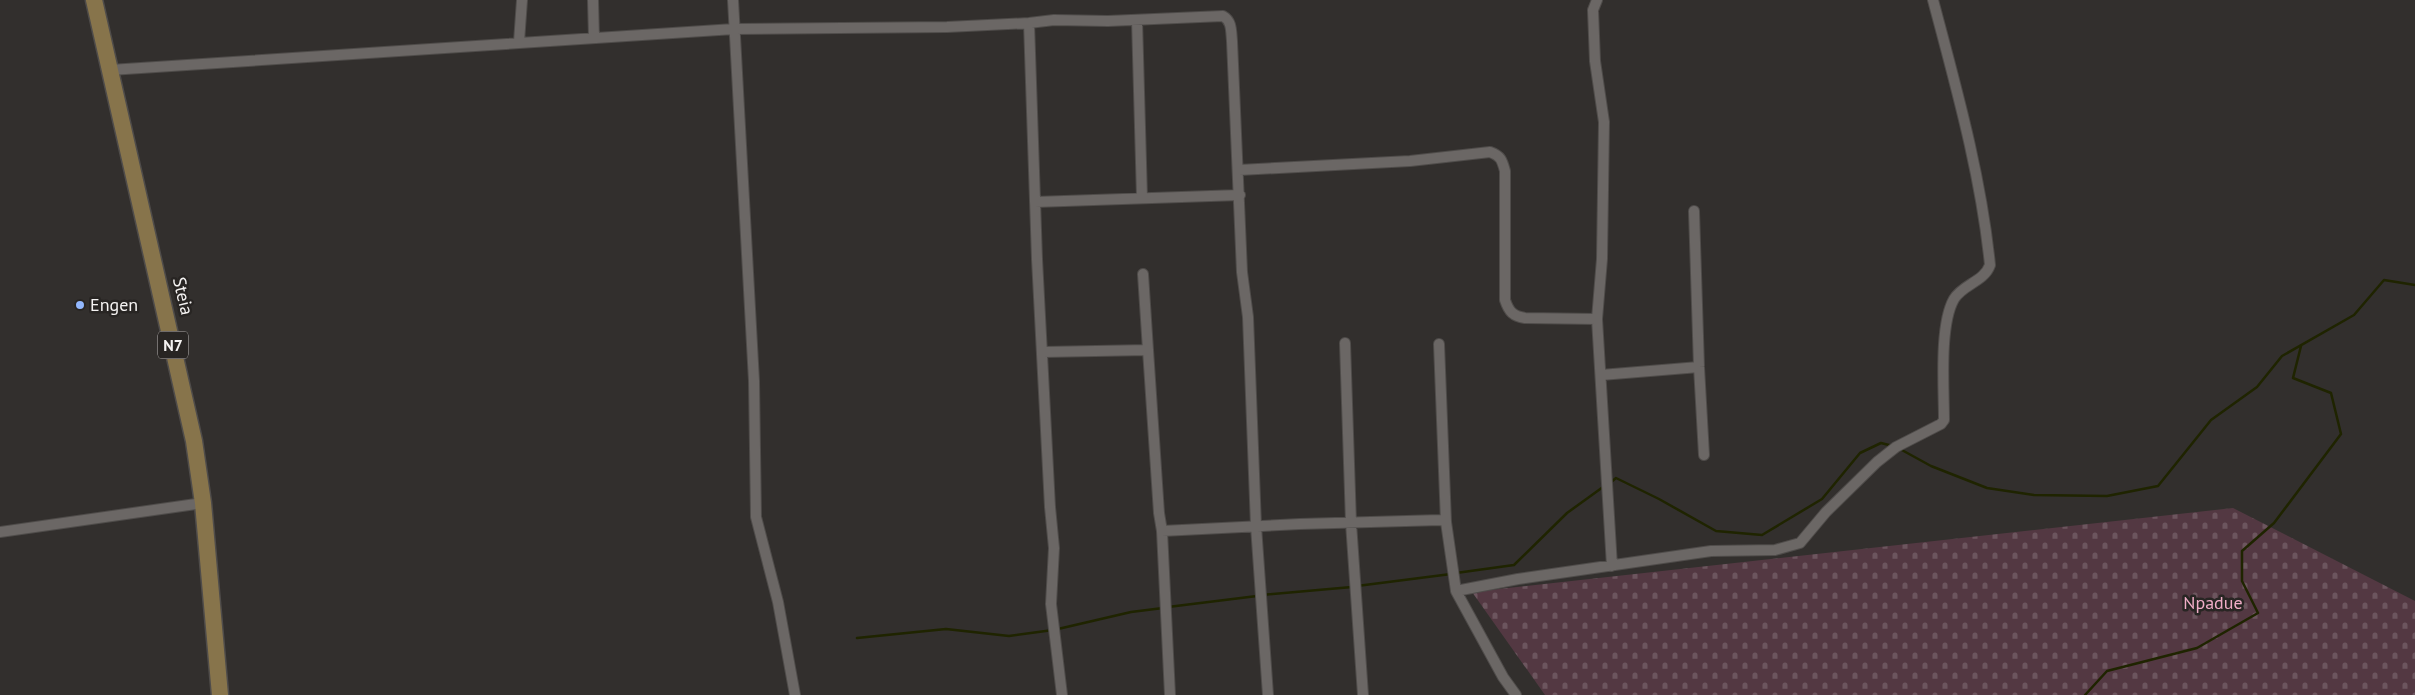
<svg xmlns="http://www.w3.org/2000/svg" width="2415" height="695" font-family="'PT Sans',sans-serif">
<defs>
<pattern id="cemetery-stones" width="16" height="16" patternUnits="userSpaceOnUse" patternTransform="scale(1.25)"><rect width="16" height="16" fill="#533842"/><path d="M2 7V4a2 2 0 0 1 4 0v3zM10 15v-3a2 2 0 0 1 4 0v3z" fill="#6c555e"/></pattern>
</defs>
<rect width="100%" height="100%" fill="#322f2d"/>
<path fill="url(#cemetery-stones)" d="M 2233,508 L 2415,601 L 2415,695 L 1545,695 L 1472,592 Z"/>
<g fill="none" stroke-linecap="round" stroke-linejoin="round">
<path stroke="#1f2400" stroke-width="2.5" d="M 1900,449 L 1931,466 L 1987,488 L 2034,495 L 2107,496 L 2158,486 L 2211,420 L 2257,387 L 2282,356 L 2354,315 L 2384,280 L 2415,285
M 1610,483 L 1616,478 L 1659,499 L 1716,531 L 1762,535 L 1822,499 L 1860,453 L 1881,443 L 1893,446
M 1456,573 L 1514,565 L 1567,513 L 1603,487
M 1357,586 L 1451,574
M 1262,595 L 1352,587
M 1168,607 L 1257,596
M 1058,629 L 1131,612 L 1163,608
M 857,638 L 946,629 L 1009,636 L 1053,630
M 2085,695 L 2107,671 L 2197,648 L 2258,613 L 2242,581 L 2242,551 L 2274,523 L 2341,434 L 2331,393 L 2293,378 L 2301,346"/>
<defs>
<path id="minor" d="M 593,0 L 594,38
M 733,0 L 754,381 L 756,517 L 778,602 L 795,695
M 1137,20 L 1142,198
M 1029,23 L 1037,259 L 1050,507 L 1054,548 L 1051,604 L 1062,695
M 519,42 L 522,0
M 110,70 L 734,29 L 947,27 L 1029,23 L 1054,20 L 1108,21 L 1223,16 C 1232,21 1231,31 1232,41 L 1242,272 L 1248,317 L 1256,526 L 1268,695
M 1239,170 L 1410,161 L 1490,152 C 1501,156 1502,160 1505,171 L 1505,300 C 1509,312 1513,316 1525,318 L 1597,319 L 1602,259 L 1604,122 L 1595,61 L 1593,10 L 1597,0
M 1035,202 L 1240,195
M 1694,211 L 1699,367 L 1704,455
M 1143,274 L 1148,350
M 1597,319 L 1612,566
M 1345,343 L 1351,523 L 1363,695
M 1439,344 L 1446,522 L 1456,591 L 1503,677 L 1516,695
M 1043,352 L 1148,350 L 1159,513 L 1162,531 L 1300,524 L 1441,520 L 1446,522
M 1601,375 L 1699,367
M 1162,531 L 1170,695
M 0,532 L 203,503
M 1456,591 L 1518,579 L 1711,551 L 1775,550 L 1800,543 L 1826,512 L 1877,462 L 1896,447 L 1941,424 L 1944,420 C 1944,389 1939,325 1954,299 C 1963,284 1984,282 1990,265 C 1981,175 1956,87 1933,0"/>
<path id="primary" d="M 94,0 L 194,441 L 203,503 L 220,695"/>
</defs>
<use href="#minor" stroke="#4f4c4a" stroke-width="12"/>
<use href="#primary" stroke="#4f4c4a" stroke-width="19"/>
<use href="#minor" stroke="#6b6765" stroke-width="10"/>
<use href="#primary" stroke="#87744b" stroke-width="16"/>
</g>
<circle fill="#92b7fd" stroke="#282523" stroke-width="2" cx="80" cy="305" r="5"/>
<g text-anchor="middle" stroke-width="5" stroke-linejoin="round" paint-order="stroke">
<rect fill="#282523" stroke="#b8b5b4" stroke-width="1" x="158" y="331.5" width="30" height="27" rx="4"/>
<g font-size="16" font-weight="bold" fill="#f5f3f2">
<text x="173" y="351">N7</text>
</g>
<g font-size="18" fill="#f5f3f2" stroke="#282523">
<text transform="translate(183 296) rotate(77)" y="6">Steia</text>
</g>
<g font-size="18" fill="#f5f3f2" stroke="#282523" text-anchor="start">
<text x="90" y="311">Engen</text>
</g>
<g font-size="18" fill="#f1adc7" stroke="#282523">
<text x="2213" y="609">Npadue</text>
</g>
</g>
</svg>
